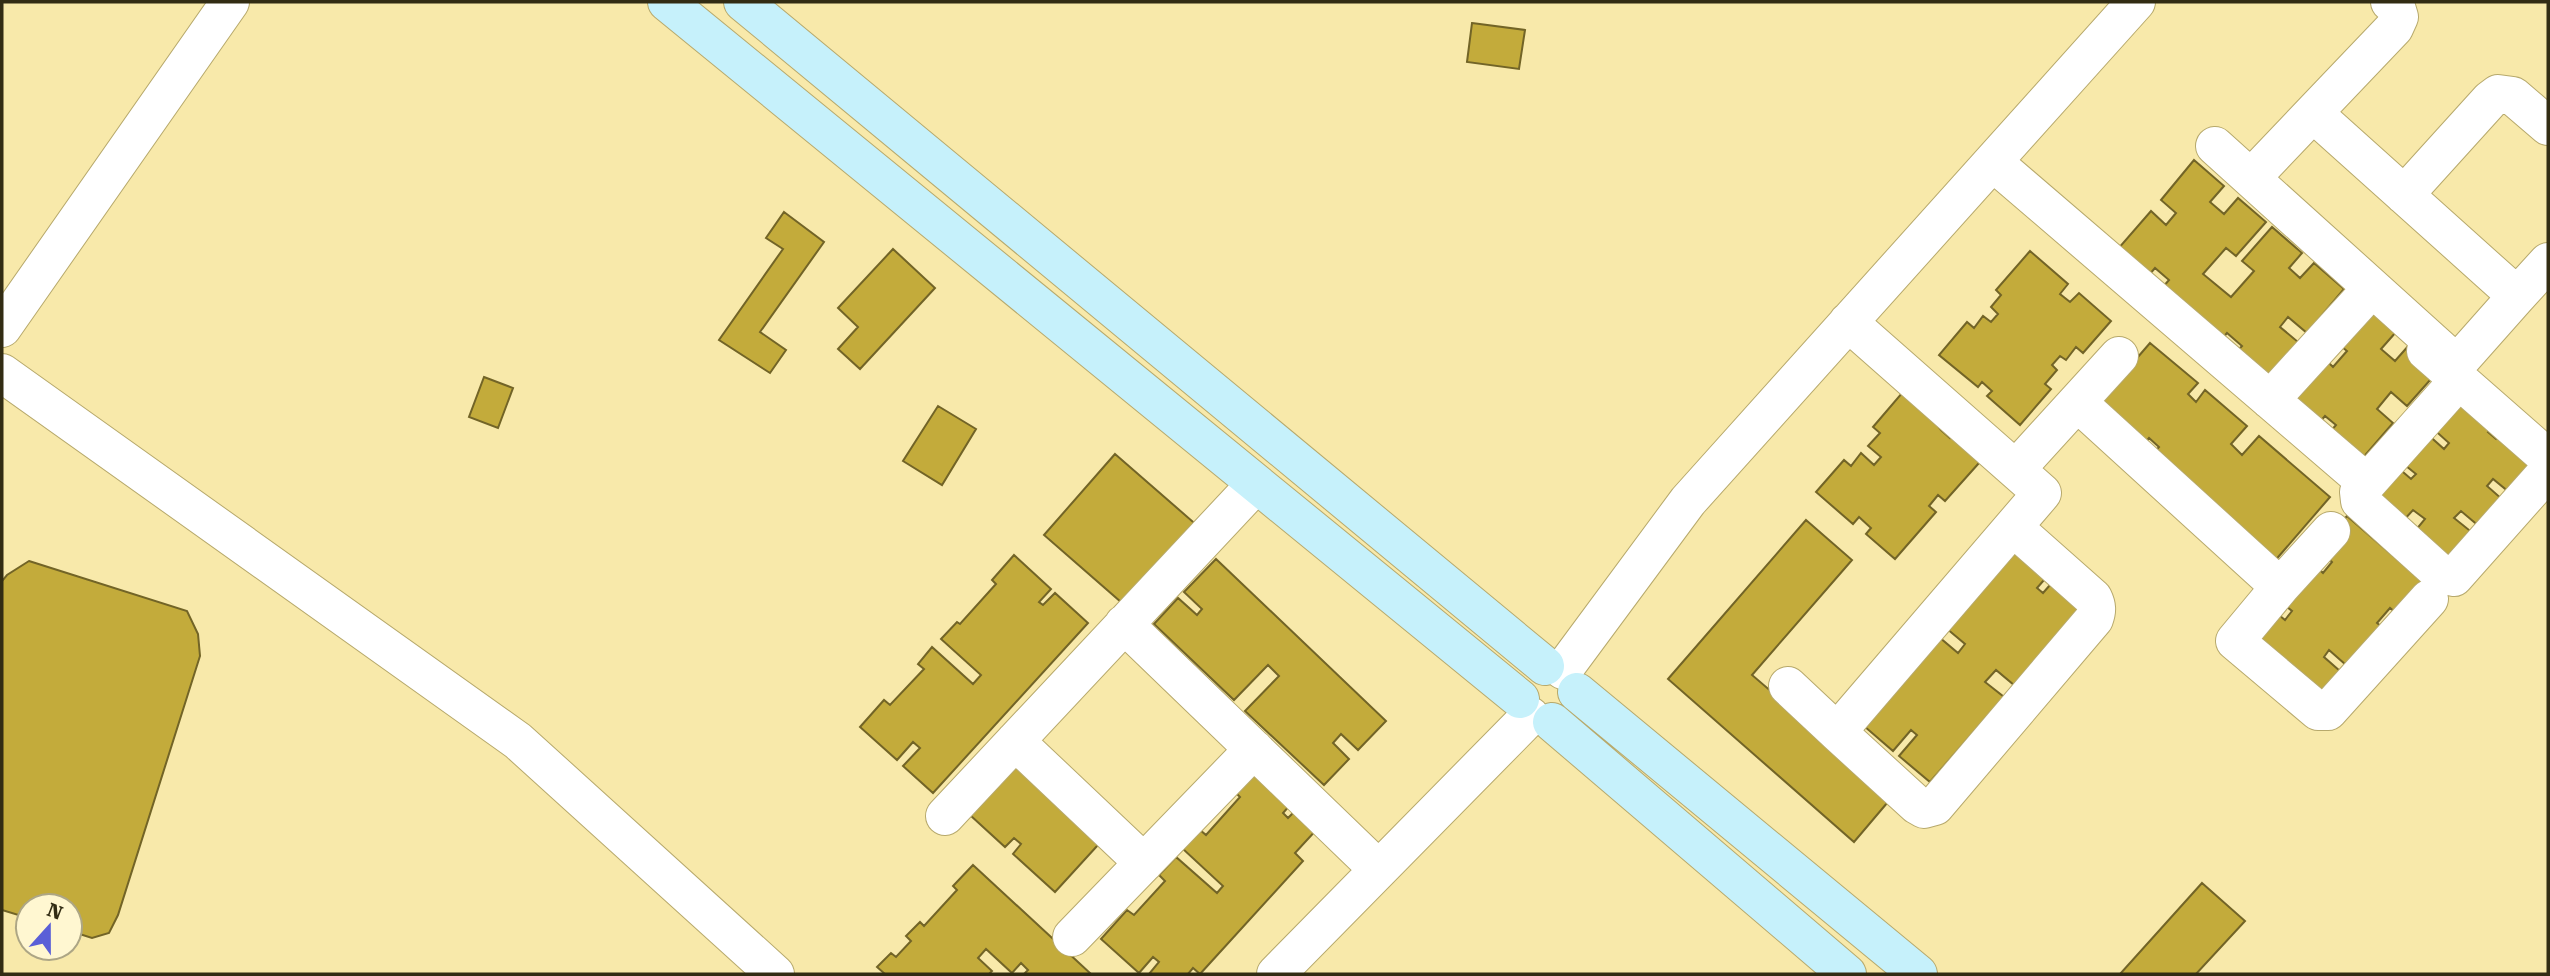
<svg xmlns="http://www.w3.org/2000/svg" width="2550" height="976" font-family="'Roboto Serif',serif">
<rect width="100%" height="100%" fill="#f8e9aa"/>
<path fill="#c3ab3b" stroke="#726427" stroke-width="2" d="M 1472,23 L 1525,30 L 1519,69 L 1467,62 Z
M 2194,160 L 2224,186 L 2210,202 L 2224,214 L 2238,198 L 2266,222 L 2236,256 L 2226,248 L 2203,274 L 2231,297 L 2254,271 L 2242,261 L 2272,227 L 2302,253 L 2289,268 L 2300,278 L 2314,263 L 2344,289 L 2307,333 L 2288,317 L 2280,327 L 2298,342 L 2261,385 L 2230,359 L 2242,346 L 2227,333 L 2216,346 L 2156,295 L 2169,280 L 2155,268 L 2142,283 L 2111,257 L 2151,211 L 2166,225 L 2176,213 L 2161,200 Z
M 784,212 L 824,242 L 760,332 L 786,350 L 770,373 L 719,340 L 783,249 L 766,238 Z
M 893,249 L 935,288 L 860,369 L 838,349 L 858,327 L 838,308 Z
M 2030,251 L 2068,284 L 2060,294 L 2070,302 L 2079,293 L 2111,321 L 2083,353 L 2076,347 L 2066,360 L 2060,356 L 2052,365 L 2057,370 L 2045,384 L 2051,389 L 2020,425 L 1987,396 L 1992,391 L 1982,382 L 1978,387 L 1939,355 L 1967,322 L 1974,328 L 1983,316 L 1991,322 L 1998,314 L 1991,307 L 2001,295 L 1996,290 Z
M 2366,307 L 2396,332 L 2381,349 L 2395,361 L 2410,344 L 2439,370 L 2407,406 L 2391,392 L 2377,409 L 2393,423 L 2355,467 L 2323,440 L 2336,425 L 2325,416 L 2312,431 L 2282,404 L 2323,357 L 2333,367 L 2347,351 L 2336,342 Z
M 2150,343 L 2198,383 L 2188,394 L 2196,402 L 2205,390 L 2247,426 L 2231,444 L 2242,455 L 2259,436 L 2330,497 L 2273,563 L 2150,457 L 2159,447 L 2149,438 L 2140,449 L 2093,409 Z
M 484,377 L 513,388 L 498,428 L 469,417 Z
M 1908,386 L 1941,430 L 1950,438 L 1958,429 L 1987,454 L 1945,501 L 1938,495 L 1929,506 L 1936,512 L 1895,559 L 1866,534 L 1871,528 L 1859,517 L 1853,524 L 1816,492 L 1844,460 L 1851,466 L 1861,453 L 1874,465 L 1881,457 L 1868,446 L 1880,433 L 1873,427 Z
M 2463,388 L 2493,425 L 2488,432 L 2496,439 L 2501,434 L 2542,455 L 2509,492 L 2493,479 L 2487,486 L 2503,500 L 2480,527 L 2461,511 L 2454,518 L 2474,534 L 2442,570 L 2415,531 L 2425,519 L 2413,510 L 2403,521 L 2364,503 L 2396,466 L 2411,479 L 2416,474 L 2400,461 L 2425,432 L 2444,449 L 2449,443 L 2430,426 Z
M 938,406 L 976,429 L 942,485 L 903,461 Z
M 1115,454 L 1200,528 L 1129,609 L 1044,535 Z
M 2347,516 L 2428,586 L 2401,617 L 2390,608 L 2377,623 L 2388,632 L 2354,672 L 2329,650 L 2324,657 L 2348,678 L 2325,705 L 2244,635 L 2273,610 L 2285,620 L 2292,611 L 2276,598 L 2312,563 L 2323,573 L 2332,562 L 2322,552 L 2328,538 Z
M 1806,520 L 1852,560 L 1752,675 L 1893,796 L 1854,842 L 1668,679 Z
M 2014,539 L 2051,572 L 2037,588 L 2043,593 L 2057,577 L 2086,602 L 2014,685 L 1996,670 L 1985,682 L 2004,697 L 1930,782 L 1899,756 L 1917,735 L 1911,730 L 1893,751 L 1857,720 L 1933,632 L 1958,653 L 1965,644 L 1940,623 Z
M 1014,555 L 1051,589 L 1039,602 L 1043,605 L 1055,593 L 1088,623 L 933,793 L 903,766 L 920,748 L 913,742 L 897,760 L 860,727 L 884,700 L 890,705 L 924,669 L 918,664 L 932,647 L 973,684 L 981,675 L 941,639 L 957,622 L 960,624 L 996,584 L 992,580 Z
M 1216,559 L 1386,721 L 1358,750 L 1341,734 L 1333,743 L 1349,759 L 1324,785 L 1245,711 L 1279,676 L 1268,665 L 1234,700 L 1154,624 L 1178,598 L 1197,615 L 1202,609 L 1184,592 Z
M 29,561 L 187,611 L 198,634 L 200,656 L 118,915 L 109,933 L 92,938 L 70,931 L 70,906 L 28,906 L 28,918 L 2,910 L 2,581 L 7,575 Z
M 1012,747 L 1108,834 L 1055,892 L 1013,854 L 1021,844 L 1014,838 L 1005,847 L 959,805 Z
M 1255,770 L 1291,804 L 1283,813 L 1288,818 L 1297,809 L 1318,828 L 1295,853 L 1303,861 L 1200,974 L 1193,968 L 1188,974 L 1149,974 L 1159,962 L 1153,957 L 1139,973 L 1101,939 L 1127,910 L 1134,915 L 1165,881 L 1159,875 L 1176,857 L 1217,893 L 1223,886 L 1183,849 L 1200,830 L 1206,835 L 1240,797 L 1235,792 Z
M 973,865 L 1091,974 L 1024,974 L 1028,970 L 1021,963 L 1012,973 L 986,949 L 978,958 L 992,971 L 989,974 L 885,974 L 877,967 L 891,953 L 896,957 L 911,941 L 906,936 L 920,922 L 924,926 L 957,890 L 953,886 Z
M 2202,883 L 2245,921 L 2196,974 L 2120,974 Z"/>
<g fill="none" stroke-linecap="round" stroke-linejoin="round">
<defs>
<path id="street" d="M 2215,146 L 2449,357 L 2456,359 L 2462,358 L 2517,296 L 2313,113
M 1993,162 L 2367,483 L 2359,492 L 2360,501 L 2441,574 L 2454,577 L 2548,471
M 2251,178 L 2394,28 L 2399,17 L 2396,7 L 2390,2
M 2404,195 L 2490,100 L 2498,94 L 2513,96 L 2548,126
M 2517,296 L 2548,262
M 2,328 L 230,2
M 2426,351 L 2548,458
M 2,373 L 518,741 L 775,974
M 2270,400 L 2364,297
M 2077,402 L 2280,587 L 2235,641 L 2318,711 L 2328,711 L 2429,599
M 2016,469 L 2119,356
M 2367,483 L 2459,380
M 2280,587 L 2331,531
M 1124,624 L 1378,869
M 1563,670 L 1688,501 L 2136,2
M 1788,686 L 1837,732 L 2042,493 L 1848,322
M 1837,732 L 1917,805 L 1924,809 L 1935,806 L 2094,619 C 2097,611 2097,606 2093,598 L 2014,528
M 1015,741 L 1144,863
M 945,816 L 1256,484
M 1072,937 L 1254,749
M 1276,974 L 1530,716"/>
<path id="secondary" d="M 667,2 L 1520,699
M 743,2 L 1545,666
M 1577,692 L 1918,974
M 1552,722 L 1847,974"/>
</defs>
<use href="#street" stroke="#b7a96c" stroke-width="40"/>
<use href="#secondary" stroke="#b7a96c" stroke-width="40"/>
<use href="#street" stroke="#fff" stroke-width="38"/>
<use href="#secondary" stroke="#c6f1fb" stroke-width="38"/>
</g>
<rect width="2550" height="976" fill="none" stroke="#322c13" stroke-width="7"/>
<g transform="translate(49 927) rotate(21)"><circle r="33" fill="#fff7d1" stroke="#ada685" stroke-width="2"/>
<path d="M0-5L12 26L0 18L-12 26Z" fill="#5a5fd7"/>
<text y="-10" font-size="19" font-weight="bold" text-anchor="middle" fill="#322c13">N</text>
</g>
</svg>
